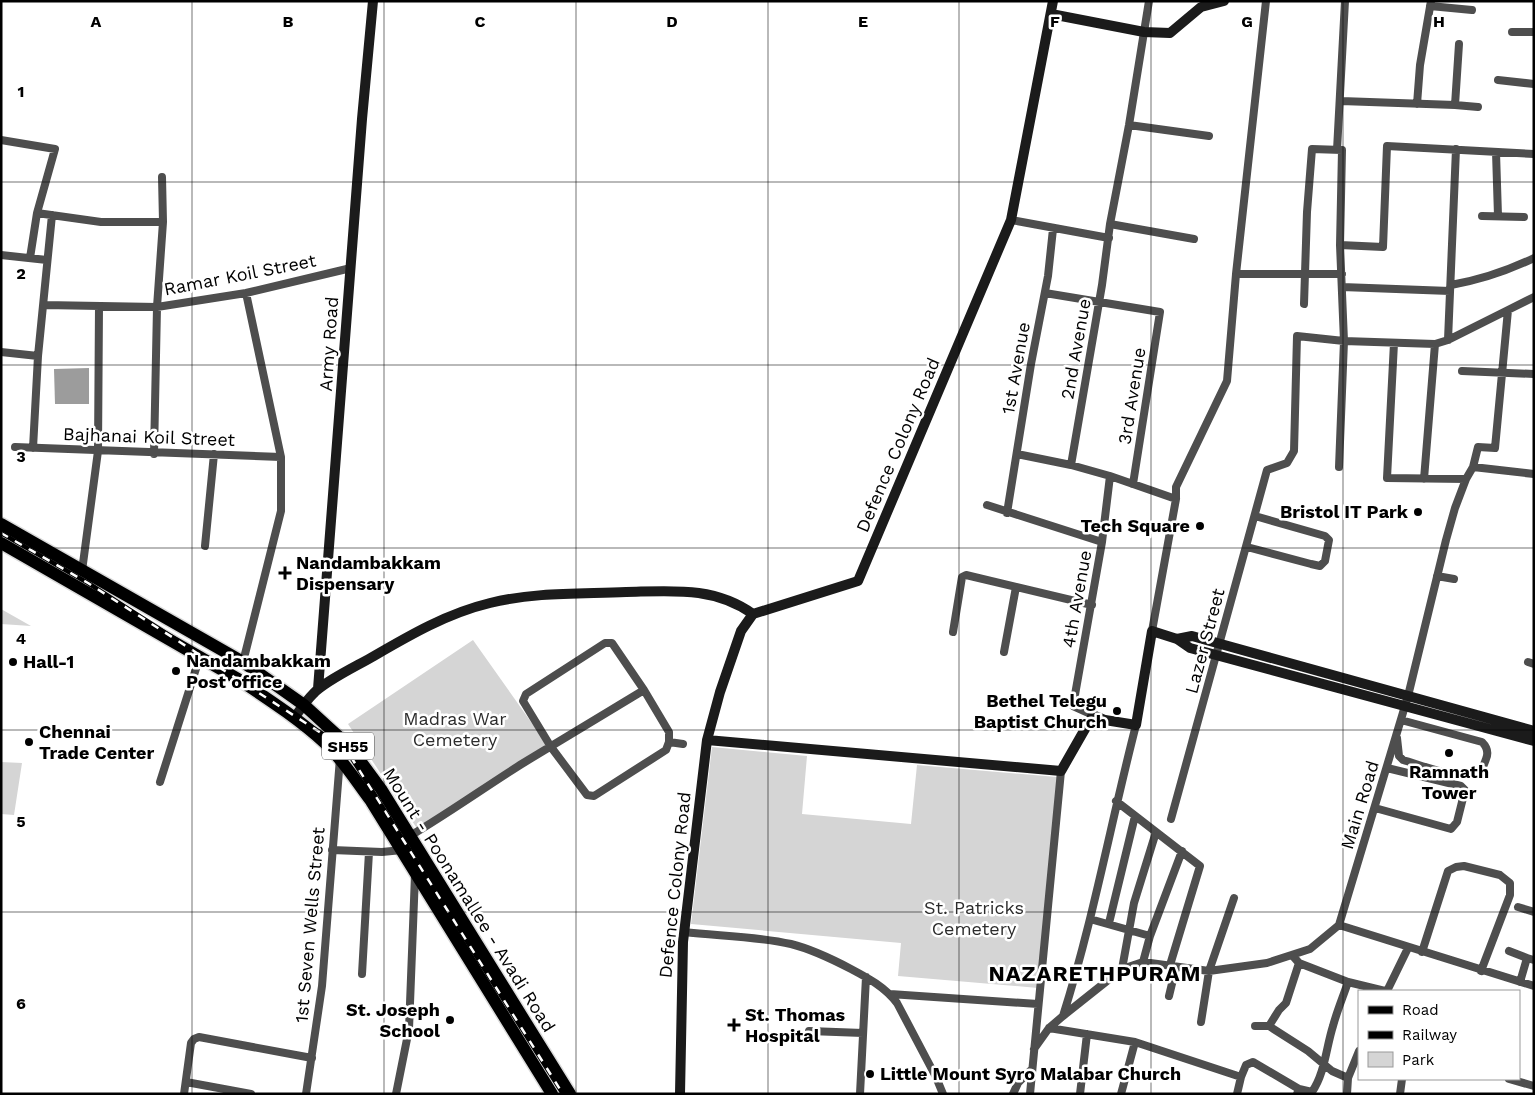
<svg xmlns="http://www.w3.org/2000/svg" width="1535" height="1095" font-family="'Work Sans',sans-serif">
<rect width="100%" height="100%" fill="#fff"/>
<path fill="#d5d5d5" d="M 1,609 L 31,626 L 1,624 Z
M 473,640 L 548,746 L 418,830 L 348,724 Z
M 712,747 L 807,756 L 802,814 L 911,824 L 917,765 L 1057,777 L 1038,988 L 898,976 L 901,943 L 691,924 Z
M 1,762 L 22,763 L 14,815 L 1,814 Z"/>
<path fill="#9c9c9c" d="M 89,368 L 89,404 L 55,404 L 54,369 Z"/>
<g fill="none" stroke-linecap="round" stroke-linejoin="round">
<defs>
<path id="primary" d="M 1,524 L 243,662 L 304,705 L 350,747 L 381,789 L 570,1094
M 1,543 L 238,679 C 268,699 299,719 325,743 C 343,760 356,781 371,801 L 552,1094"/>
</defs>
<use href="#primary" stroke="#dbdbdb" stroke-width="15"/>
<path stroke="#4e4e4e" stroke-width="8" d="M 1430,6 L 1472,10
M 1512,32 L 1534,32
M 1498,80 L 1534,84
M 1341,101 L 1455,105 L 1459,44
M 1417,104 L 1420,65 L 1431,1
M 1455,105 L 1478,107
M 1129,125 L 1209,136
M 1,140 L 55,149 L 37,213 L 30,258
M 1337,150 L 1345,1
M 1496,152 L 1498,216
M 37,213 L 101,222 L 163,222
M 1482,216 L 1524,217
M 1011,220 L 1109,238
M 1110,224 L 1194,239
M 1340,245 L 1383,247 L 1387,146 L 1534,154
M 1,255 L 47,260
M 1236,274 L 1342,274
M 1451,285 C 1480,280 1507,271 1534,258
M 1342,287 L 1450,291
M 1045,293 L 1160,312 L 1133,484
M 1304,304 L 1307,212 L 1312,149 L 1342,150 L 1340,245 L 1344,341 L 1339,467
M 44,305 L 157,307 L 246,293 L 351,268
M 1448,340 L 1456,149
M 1394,343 L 1387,478 L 1466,479
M 1,352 L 38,356
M 1462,371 L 1534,374
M 15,447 L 281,457
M 33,448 L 38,356 L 52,215
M 154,454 L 157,307 L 163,222 L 162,177
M 1017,454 L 1071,465 L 1110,476 L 1176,499
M 1071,465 L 1102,285 L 1110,224 L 1129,125 L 1149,1
M 1473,467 L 1534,474
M 1424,479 L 1435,344
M 987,505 L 1102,542
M 1007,513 L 1031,364 L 1048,276 L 1053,229
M 205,546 L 214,454
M 1247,547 L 1311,564 L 1320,566 L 1325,561 L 1329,540 L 1325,536 L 1255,516
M 82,571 L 98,451 L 99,306
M 1437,576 L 1454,579
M 1152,631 L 1176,499 L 1176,487 L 1227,381 L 1236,274 L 1266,1
M 953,632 L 962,577 L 966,575 L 1092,605
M 1004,652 L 1016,587
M 243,662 L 281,511 L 281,457 L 246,293
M 1528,662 L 1534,664
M 1093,715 L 1073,706 L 1102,542 L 1110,476
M 1397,738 L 1399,756 L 1403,760 C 1421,765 1458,780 1475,774 C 1482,771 1484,765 1486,759 C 1489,752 1487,747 1482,742 L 1401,720
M 669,742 L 683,744
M 160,782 L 200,656
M 1116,801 L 1200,866 L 1170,965
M 1375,808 L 1451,829 L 1457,822 L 1465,790 L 1461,786 L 1387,768
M 1171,819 L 1267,470 L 1287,463 L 1294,451 L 1297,336 L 1344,341 L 1435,344 L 1448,340 L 1508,310
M 398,843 C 440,819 479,791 520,765 C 561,740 603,715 644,690 L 612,643 L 605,643 L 526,694 L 523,701 L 551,747 L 587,795 L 594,796 L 666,750 L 669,742 L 669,732 L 644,690
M 332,850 L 382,852 L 402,850
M 1518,907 L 1534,912
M 1090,919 L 1150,936
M 1109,923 L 1135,816
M 1339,925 L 1534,986
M 684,932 C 719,936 756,936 791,944 C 811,949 832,959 851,969 C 868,978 885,987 897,1003 L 936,1077 L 943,1094
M 1509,951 L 1527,958
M 1422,952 L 1448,871 L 1456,867 L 1464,866 L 1500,875 L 1510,883 L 1510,895 L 1481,971
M 1292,955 L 1299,963 L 1348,982 L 1385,991
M 1143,962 L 1150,936 L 1182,851
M 1122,969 L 1134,903 L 1156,832
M 362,974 L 369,852
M 1520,982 L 1527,958 L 1534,960
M 1387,991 L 1408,948
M 890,994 L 1038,1004
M 1169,996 L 1176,967
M 1063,1016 C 1093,921 1111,822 1136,725
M 1201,1022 L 1209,971 L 1234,898
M 1255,1026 L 1269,1026 L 1308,1051 L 1332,1071 L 1348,1078
M 1269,1026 L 1279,1010 L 1286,1003 L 1299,963
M 1049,1028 L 1135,1042 L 1241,1077
M 809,1031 L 863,1033
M 1034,1049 L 1049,1028 L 1063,1016 L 1122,969 L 1143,962 L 1209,971 L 1267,963 L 1310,949 L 1339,925 L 1408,696 L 1446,540 L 1455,508 L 1466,479 L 1473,467 L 1478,447 L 1495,448 L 1508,310 L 1534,297
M 1509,1079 L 1534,1086
M 186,1082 L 251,1094
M 184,1094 L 191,1043 L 194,1039 L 199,1037 L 312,1058
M 306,1094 L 322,986 L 340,758
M 396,1094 L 409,1029 L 415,875
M 860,1094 L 866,977
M 1013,1094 L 1018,1083 L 1032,1069
M 1030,1094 L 1061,771
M 1080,1094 L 1087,1034
M 1121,1094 L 1135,1042
M 1237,1094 L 1241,1077 L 1246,1065 L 1253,1062 L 1299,1089
M 1297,1094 L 1299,1089 L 1312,1092 C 1325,1073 1326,1048 1333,1026 C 1337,1011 1343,997 1348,982
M 1347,1094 L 1348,1078 L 1359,1051
M 1400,1094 L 1402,1079"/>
<path stroke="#1b1b1b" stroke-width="10" d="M 1051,14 L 1144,32 L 1170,33 L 1201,7 L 1224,1
M 1177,639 L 1192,636 L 1534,731
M 318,689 L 362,119 L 373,1
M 294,718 C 300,710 306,701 313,694 C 325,681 357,666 374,656 C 410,635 448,613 490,603 C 534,592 581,594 626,592 C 671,591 714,586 753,614
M 707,740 L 1061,771 L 1093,715 L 1105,720 L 1136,725 L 1152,631 L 1177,639 L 1190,648 L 1534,741
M 680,1094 L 683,942 L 707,740 L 720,692 L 741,631 L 753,614 L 858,581 L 1011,220 L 1053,1"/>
<use href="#primary" stroke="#000" stroke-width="12"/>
<defs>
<path id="rail" d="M 1,533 L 88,583 L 346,749 L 563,1094"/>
</defs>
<use href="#rail" stroke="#000" stroke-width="4.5"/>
<use href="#rail" stroke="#fff" stroke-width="2.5" stroke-dasharray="8" stroke-linecap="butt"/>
</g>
<path fill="none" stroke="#000" stroke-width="1" stroke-opacity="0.55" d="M 192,1 L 192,1094M 384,1 L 384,1094M 576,1 L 576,1094M 768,1 L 768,1094M 959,1 L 959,1094M 1151,1 L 1151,1094M 1343,1 L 1343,1094M 1,182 L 1534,182M 1,365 L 1534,365M 1,548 L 1534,548M 1,730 L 1534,730M 1,912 L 1534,912"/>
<g fill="#000" stroke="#fff" stroke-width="2">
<circle cx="1418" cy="512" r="5"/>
<circle cx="1200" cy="526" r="5"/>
<path d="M282.5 565.5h5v5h5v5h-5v5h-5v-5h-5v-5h5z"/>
<circle cx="13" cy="662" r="5"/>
<circle cx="176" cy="671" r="5"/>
<circle cx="1117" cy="711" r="5"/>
<circle cx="29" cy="742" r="5"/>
<circle cx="1449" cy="753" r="5"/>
<circle cx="450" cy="1020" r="5"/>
<path d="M731.5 1017.5h5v5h5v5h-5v5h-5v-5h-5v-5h5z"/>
<circle cx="870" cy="1074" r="5"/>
</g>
<g text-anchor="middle" stroke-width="5" stroke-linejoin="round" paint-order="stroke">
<rect fill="#fff" stroke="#4c4c4c" stroke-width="1" x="322" y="732.5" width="52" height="27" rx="4"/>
<g font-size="16" font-weight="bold" fill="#000">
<text x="348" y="752">SH55</text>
</g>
<g font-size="18" fill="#000" stroke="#fff">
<text transform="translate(240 275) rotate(-11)" y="6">Ramar Koil Street</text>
<text transform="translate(329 344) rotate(-86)" y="6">Army Road</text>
<text transform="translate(1076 349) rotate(-80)" y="6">2nd Avenue</text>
<text transform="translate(1016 368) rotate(-80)" y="6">1st Avenue</text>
<text transform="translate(1132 396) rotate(-81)" y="6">3rd Avenue</text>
<text transform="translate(149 437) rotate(2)" y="6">Bajhanai Koil Street</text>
<text transform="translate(898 445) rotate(-67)" y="6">Defence Colony Road</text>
<text transform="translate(1077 599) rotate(-80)" y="6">4th Avenue</text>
<text transform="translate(1205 641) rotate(-75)" y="6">Lazer Street</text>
<text transform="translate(1360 805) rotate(-73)" y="6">Main Road</text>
<text transform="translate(675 885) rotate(-84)" y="6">Defence Colony Road</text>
<text transform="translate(469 900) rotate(58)" y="6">Mount - Poonamallee - Avadi Road</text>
<text transform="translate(310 925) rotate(-85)" y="6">1st Seven Wells Street</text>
</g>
<g font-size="18" font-weight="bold" fill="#000" stroke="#fff" text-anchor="start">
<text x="1408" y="518" text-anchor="end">Bristol IT Park</text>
<text x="1190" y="532" text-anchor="end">Tech Square</text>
<text x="296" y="569">Nandambakkam<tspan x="296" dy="21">Dispensary</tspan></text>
<text x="186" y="667">Nandambakkam<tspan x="186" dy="21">Post office</tspan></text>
<text x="23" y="668">Hall-1</text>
<text x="1107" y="707" text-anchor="end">Bethel Telegu<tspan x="1107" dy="21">Baptist Church</tspan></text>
<text x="39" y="738">Chennai<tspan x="39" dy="21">Trade Center</tspan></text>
<text x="1449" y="778" text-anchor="middle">Ramnath<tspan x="1449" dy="21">Tower</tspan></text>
<text x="440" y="1016" text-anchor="end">St. Joseph<tspan x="440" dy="21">School</tspan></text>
<text x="745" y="1021">St. Thomas<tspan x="745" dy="21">Hospital</tspan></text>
<text x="880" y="1080">Little Mount Syro Malabar Church</text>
</g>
<g font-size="18" fill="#2c2c2c" stroke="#fff">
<text x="455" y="725">Madras War<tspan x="455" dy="21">Cemetery</tspan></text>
<text x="974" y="914">St. Patricks<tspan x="974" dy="21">Cemetery</tspan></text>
</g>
<g font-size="22" font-weight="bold" letter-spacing="1" fill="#000" stroke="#fff">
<text x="1095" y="981">NAZARETHPURAM</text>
</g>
</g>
<g font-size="16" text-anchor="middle" font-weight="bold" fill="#000" stroke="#fff" stroke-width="5" stroke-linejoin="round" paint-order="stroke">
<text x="96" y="27">A</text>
<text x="288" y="27">B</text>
<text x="480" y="27">C</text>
<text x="672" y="27">D</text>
<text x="863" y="27">E</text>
<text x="1055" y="27">F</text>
<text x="1247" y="27">G</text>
<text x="1439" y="27">H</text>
<text x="21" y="97">1</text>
<text x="21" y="279">2</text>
<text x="21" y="462">3</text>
<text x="21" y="644">4</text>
<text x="21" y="827">5</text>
<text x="21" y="1009">6</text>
</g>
<rect width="1535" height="1095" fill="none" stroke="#000000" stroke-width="5"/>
<rect x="1358" y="990" width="162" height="90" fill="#ffffff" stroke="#999999"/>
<rect x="1368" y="1006" width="25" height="8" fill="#000000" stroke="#999999"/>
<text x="1402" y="1015" font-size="15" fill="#000000">Road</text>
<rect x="1368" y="1031" width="25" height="8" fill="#000000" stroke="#999999"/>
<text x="1402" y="1040" font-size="15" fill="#000000">Railway</text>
<rect x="1368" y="1052" width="25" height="15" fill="#d5d5d5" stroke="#999999"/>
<text x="1402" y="1065" font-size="15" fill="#000000">Park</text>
</svg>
